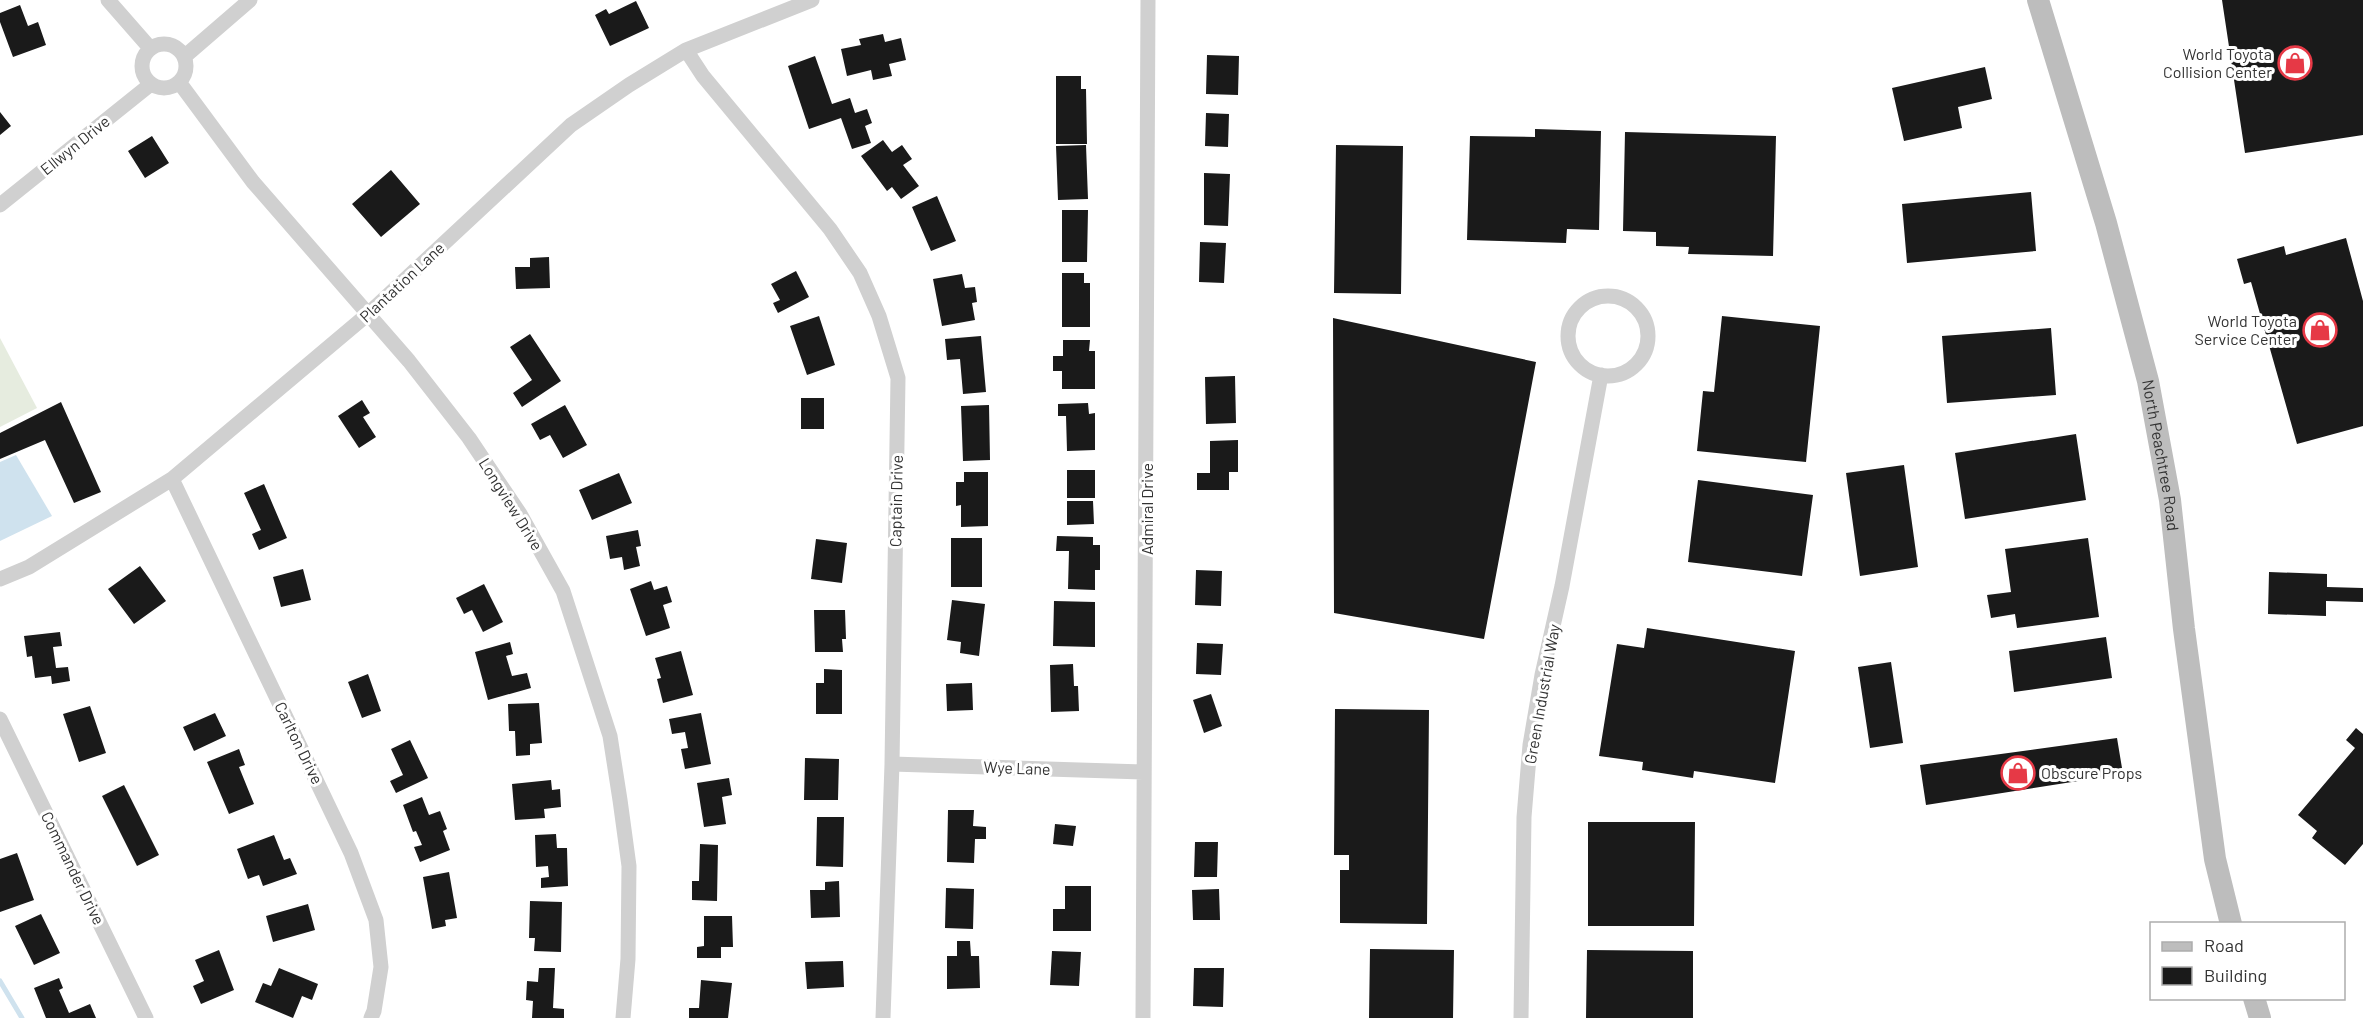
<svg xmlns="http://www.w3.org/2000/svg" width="2363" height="1018" font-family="Barlow,sans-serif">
<rect width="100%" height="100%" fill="#fff"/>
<path fill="#e6ecdf" d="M 0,338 L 37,408 L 0,427 Z"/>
<path fill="#cfe2ee" d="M 16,455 L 52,516 L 0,541 L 0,462 Z"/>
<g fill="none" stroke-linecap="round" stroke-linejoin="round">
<path stroke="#cfe2ee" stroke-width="5" d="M 0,981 L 22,1018"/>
</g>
<path fill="#1a1a1a" d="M 2222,0 L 2363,0 L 2363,135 L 2245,153 Z
M 636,1 L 649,28 L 610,46 L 595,15 L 606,9 L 609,14 Z
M 20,5 L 28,26 L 38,22 L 46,45 L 13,57 L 0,22 L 0,13 Z
M 883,34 L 885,42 L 901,38 L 906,60 L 889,64 L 892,76 L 873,80 L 871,70 L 847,76 L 841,49 L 861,45 L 859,39 Z
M 1207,55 L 1239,56 L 1238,95 L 1206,94 Z
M 815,56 L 832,104 L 850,98 L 855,113 L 867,109 L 872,123 L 865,126 L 871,143 L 852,149 L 841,118 L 809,129 L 788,66 Z
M 1985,67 L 1992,99 L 1958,107 L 1962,128 L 1904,141 L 1892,88 Z
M 1056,76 L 1081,76 L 1081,89 L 1086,89 L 1087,144 L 1056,144 Z
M 0,112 L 11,126 L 0,135 Z
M 1206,113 L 1229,114 L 1228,147 L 1205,146 Z
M 1535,129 L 1601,131 L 1599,230 L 1567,229 L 1566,243 L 1467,240 L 1470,136 L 1535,137 Z
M 1625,132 L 1776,136 L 1773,256 L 1688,254 L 1689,247 L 1656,246 L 1656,232 L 1623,231 Z
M 152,136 L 169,163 L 145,178 L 128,151 Z
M 883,140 L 892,152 L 902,145 L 912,159 L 903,165 L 919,186 L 901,199 L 892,187 L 887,191 L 861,156 Z
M 1086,145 L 1088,199 L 1058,200 L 1056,146 Z
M 1336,145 L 1403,146 L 1401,294 L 1334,293 Z
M 391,170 L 420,204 L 381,237 L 352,204 Z
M 1204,173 L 1230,174 L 1228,226 L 1204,225 Z
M 2031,192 L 2036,251 L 1907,263 L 1902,204 Z
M 937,196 L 956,241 L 931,251 L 912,207 Z
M 1062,210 L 1088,210 L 1087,262 L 1062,262 Z
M 2346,238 L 2363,301 L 2363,426 L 2297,444 L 2251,282 L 2244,284 L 2237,259 L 2284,246 L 2286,255 Z
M 1200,242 L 1226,243 L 1224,283 L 1199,282 Z
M 549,257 L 550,288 L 516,289 L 515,267 L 530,267 L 530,258 Z
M 796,271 L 809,297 L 778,313 L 773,303 L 780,300 L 771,284 Z
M 1062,273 L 1084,273 L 1084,283 L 1090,283 L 1090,327 L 1062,327 Z
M 962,274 L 965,288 L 975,287 L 977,302 L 972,303 L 975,320 L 942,326 L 933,279 Z
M 819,316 L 835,365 L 807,375 L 790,326 Z
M 1722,316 L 1820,326 L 1806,462 L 1697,451 L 1703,391 L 1714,392 Z
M 1333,318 L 1536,362 L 1484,639 L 1334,613 Z
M 2051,328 L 2056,395 L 1947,403 L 1942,336 Z
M 530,334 L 561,381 L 522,407 L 513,393 L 532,380 L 510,347 Z
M 981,336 L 986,392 L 963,394 L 960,359 L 947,360 L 945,339 Z
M 1063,340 L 1090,340 L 1089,351 L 1095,351 L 1095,389 L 1062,389 L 1062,371 L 1053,371 L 1053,356 L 1063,356 Z
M 1235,376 L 1236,423 L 1206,424 L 1205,377 Z
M 801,398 L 824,398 L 824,429 L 801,429 Z
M 362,400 L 370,413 L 363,417 L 376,437 L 359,448 L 338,416 Z
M 61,402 L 101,492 L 74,503 L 45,440 L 0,459 L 0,433 Z
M 1088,403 L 1089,414 L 1095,413 L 1095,450 L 1067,451 L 1066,416 L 1058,416 L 1058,404 Z
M 565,405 L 587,445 L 563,458 L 550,435 L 540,440 L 531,424 Z
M 989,405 L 990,460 L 963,461 L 961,406 Z
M 2076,434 L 2086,500 L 1965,519 L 1955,453 Z
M 1238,440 L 1238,472 L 1229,472 L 1229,490 L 1197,490 L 1197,473 L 1210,473 L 1210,441 Z
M 1904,465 L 1918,567 L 1860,576 L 1846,473 Z
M 1067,470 L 1095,470 L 1095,498 L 1067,498 Z
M 964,472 L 988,472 L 988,526 L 961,527 L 961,505 L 956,506 L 956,482 L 964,482 Z
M 619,473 L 632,503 L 592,520 L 579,490 Z
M 1698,480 L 1813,495 L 1802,576 L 1688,562 Z
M 264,484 L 287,538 L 259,550 L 252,534 L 261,530 L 244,493 Z
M 1067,501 L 1093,501 L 1094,524 L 1067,525 Z
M 638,530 L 641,546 L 636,547 L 640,566 L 624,570 L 622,557 L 610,559 L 606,536 Z
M 1057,536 L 1093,537 L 1093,545 L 1100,545 L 1100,570 L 1095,570 L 1095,590 L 1068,589 L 1069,551 L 1056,551 Z
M 951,538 L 982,538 L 982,587 L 951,587 Z
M 2088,538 L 2099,617 L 2017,628 L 2015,614 L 1991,618 L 1987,595 L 2011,592 L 2005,549 Z
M 816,539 L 847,543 L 842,583 L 811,579 Z
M 140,566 L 166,601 L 134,624 L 108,589 Z
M 303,569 L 311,600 L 281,607 L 273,577 Z
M 1196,570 L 1222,571 L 1221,606 L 1195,605 Z
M 2269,572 L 2327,574 L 2327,587 L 2363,588 L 2363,602 L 2326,601 L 2326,616 L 2268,614 Z
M 651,581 L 654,590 L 667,586 L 672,602 L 663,605 L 670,628 L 646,636 L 630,589 Z
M 484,584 L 503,622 L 483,632 L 472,610 L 464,614 L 456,598 Z
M 952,600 L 985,604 L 979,656 L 960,653 L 961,642 L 947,640 Z
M 1054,601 L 1095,602 L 1095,647 L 1053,646 Z
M 814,610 L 845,610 L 846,639 L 842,639 L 843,652 L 815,652 Z
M 1647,628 L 1795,651 L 1775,783 L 1694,771 L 1693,778 L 1642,770 L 1643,762 L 1599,756 L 1617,644 L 1644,648 Z
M 60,632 L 62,646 L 53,647 L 56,668 L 68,667 L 70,681 L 52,684 L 51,676 L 35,678 L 32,656 L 27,657 L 24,636 Z
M 2106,637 L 2112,678 L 2014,692 L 2009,651 Z
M 510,642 L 513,654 L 506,656 L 512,676 L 527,673 L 531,688 L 488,700 L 475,652 Z
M 1197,643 L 1223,644 L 1221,675 L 1196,674 Z
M 681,651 L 693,695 L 663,703 L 657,679 L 661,678 L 655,658 Z
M 1891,662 L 1903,743 L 1870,748 L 1858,667 Z
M 1073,664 L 1074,686 L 1078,686 L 1079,711 L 1051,712 L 1050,665 Z
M 824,669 L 842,670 L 842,714 L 816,714 L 816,683 L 824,683 Z
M 368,674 L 381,711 L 362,718 L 348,682 Z
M 972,683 L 973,710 L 947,711 L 946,684 Z
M 1211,694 L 1222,726 L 1204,733 L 1193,700 Z
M 539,703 L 542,743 L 530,744 L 530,755 L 516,756 L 515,731 L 509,731 L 508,704 Z
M 90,706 L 106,753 L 79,762 L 63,714 Z
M 1335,709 L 1429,710 L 1427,924 L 1340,923 L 1340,870 L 1349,870 L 1349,855 L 1334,855 Z
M 215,713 L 226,736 L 194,751 L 183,727 Z
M 701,713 L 711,764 L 685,769 L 681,749 L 688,748 L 685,732 L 672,734 L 669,719 Z
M 2356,728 L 2363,734 L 2363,844 L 2345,865 L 2312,838 L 2317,831 L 2298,815 L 2355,748 L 2346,740 Z
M 2117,738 L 2123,774 L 1926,805 L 1920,765 Z
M 410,740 L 428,778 L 396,793 L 390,781 L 403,775 L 391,749 Z
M 239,749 L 245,765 L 239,767 L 254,804 L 229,814 L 207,762 Z
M 805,758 L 839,759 L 838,800 L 804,800 Z
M 729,778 L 732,795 L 722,797 L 726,824 L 704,827 L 697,783 Z
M 551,780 L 552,790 L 560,789 L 561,807 L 544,809 L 545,818 L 515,820 L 512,784 Z
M 124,785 L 159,855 L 137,866 L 102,796 Z
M 422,797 L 429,815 L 440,811 L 447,829 L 443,831 L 450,850 L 420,862 L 414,847 L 422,845 L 416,831 L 413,832 L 403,805 Z
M 948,810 L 974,810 L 973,826 L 986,827 L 986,839 L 975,839 L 974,863 L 947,862 Z
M 817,817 L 844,817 L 843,867 L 816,866 Z
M 1588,822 L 1695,822 L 1694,926 L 1588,926 Z
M 1055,824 L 1076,826 L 1073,846 L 1053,844 Z
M 556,834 L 557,848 L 567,848 L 568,886 L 541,888 L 541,878 L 549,877 L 548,866 L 536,867 L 535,835 Z
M 274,835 L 284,860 L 290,858 L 297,874 L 263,886 L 259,875 L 248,879 L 237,849 Z
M 1195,842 L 1218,842 L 1217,877 L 1194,877 Z
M 700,844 L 718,845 L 717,901 L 692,900 L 692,881 L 699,881 Z
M 17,853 L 34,900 L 0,912 L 0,859 Z
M 449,872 L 457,918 L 445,920 L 446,926 L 432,929 L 423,877 Z
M 839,881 L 840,917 L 811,918 L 810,890 L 825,890 L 825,882 Z
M 1065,886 L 1091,886 L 1091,931 L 1053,931 L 1053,909 L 1065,909 Z
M 946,888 L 974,889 L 973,929 L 945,928 Z
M 1219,889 L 1220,920 L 1193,920 L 1192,890 Z
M 530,901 L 562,902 L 561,952 L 534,951 L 535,938 L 529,938 Z
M 308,904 L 315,930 L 273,942 L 266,916 Z
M 41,914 L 60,953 L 34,965 L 15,926 Z
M 704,916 L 732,916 L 733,947 L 721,947 L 721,958 L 697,958 L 697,947 L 704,946 Z
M 957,941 L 970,941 L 971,956 L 979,956 L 980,988 L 947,989 L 947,956 L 957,956 Z
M 1370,949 L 1454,950 L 1453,1018 L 1369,1018 Z
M 219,950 L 234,990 L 201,1004 L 193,986 L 204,981 L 195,960 Z
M 1587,950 L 1693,951 L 1693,1018 L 1586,1018 Z
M 1052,951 L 1081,952 L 1079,986 L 1050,985 Z
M 843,961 L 844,987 L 807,989 L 805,962 Z
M 279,968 L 318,984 L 312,1000 L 302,996 L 293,1018 L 255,1002 L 263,983 L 271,986 Z
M 539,968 L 555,968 L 553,1008 L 564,1009 L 564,1018 L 532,1018 L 533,1001 L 526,1000 L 527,981 L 538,982 Z
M 1194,968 L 1224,968 L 1223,1007 L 1193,1006 Z
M 59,978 L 63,988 L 59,990 L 69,1013 L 90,1004 L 96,1018 L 46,1018 L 34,988 Z
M 701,980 L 732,983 L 728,1018 L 689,1018 L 689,1008 L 699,1008 Z"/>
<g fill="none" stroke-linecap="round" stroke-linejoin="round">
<path stroke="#d0d0d0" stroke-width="15" d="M 108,0 L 150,48
M142 66a22 22 0 1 1 44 0a22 22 0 1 1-44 0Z
M 686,50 L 703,76 L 830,229 L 860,273 L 879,316 L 898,378 L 892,764 L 883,1018
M 184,57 L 250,0
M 179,82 L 253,182 L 409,361 L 469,438 L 520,514 L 563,591 L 610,736 L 620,800 L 629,866 L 628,959 L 623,1018
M 0,205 L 151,84
M1568 336a40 40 0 1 1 80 0a40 40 0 1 1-80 0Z
M 172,479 L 351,853 L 376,920 L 381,967 L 374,1011 L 371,1018
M 0,579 L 29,567 L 172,479 L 368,314 L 571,125 L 629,85 L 686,50 L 812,0
M 0,719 L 146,1018
M 892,764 L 1143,772
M 1143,1018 L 1148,0
M 1521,1018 L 1524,817 L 1530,745 L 1542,675 L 1562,586 L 1601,375"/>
<g stroke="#bdbdbd" stroke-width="22">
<path id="s1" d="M 2038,0 L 2106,223 L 2148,381 L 2170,500 L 2184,629 L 2215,859 L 2231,924"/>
<path d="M 2254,998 L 2260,1018"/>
</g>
</g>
<defs>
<symbol id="shop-ring" viewBox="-11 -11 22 22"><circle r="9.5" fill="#fff" stroke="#e63946" stroke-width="1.5"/><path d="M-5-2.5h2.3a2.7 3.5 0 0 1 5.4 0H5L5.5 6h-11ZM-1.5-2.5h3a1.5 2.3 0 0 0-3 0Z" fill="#e63946"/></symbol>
</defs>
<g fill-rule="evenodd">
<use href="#shop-ring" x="2276" y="44" width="38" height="38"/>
<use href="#shop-ring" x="2301" y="311" width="38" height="38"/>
<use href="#shop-ring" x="1999" y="754" width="38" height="38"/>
</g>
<g text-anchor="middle" stroke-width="6" stroke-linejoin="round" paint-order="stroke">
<g font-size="16" fill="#333" stroke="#fff" text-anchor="end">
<text x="2272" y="60">World Toyota<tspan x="2272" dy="18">Collision Center</tspan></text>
<text x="2297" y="327">World Toyota<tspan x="2297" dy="18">Service Center</tspan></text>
<text x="2041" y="779" text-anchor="start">Obscure Props</text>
</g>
<g font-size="16" fill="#333" stroke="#fff">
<text transform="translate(75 145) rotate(-39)" y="6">Ellwyn Drive</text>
<text transform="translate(402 282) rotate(-43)" y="6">Plantation Lane</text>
<text dy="6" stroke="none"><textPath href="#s1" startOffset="472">North Peachtree Road</textPath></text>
<text transform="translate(896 501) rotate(-89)" y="6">Captain Drive</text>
<text transform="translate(511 504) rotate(58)" y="6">Longview Drive</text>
<text transform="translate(1147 509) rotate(-90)" y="6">Admiral Drive</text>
<text transform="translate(1542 694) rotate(-80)" y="6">Green Industrial Way</text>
<text transform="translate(299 743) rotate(64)" y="6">Carlton Drive</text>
<text transform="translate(1017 768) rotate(2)" y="6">Wye Lane</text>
<text transform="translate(73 868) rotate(64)" y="6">Commander Drive</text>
</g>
</g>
<rect x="2150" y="922" width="195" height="78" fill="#ffffff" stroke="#adadad" stroke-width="1.5"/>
<rect x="2162" y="942" width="30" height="9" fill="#bdbdbd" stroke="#adadad" stroke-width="1.5"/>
<text x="2204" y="952" font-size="18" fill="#333333">Road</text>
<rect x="2162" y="967" width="30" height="18" fill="#1a1a1a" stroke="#adadad" stroke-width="1.5"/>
<text x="2204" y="982" font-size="18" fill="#333333">Building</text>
</svg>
